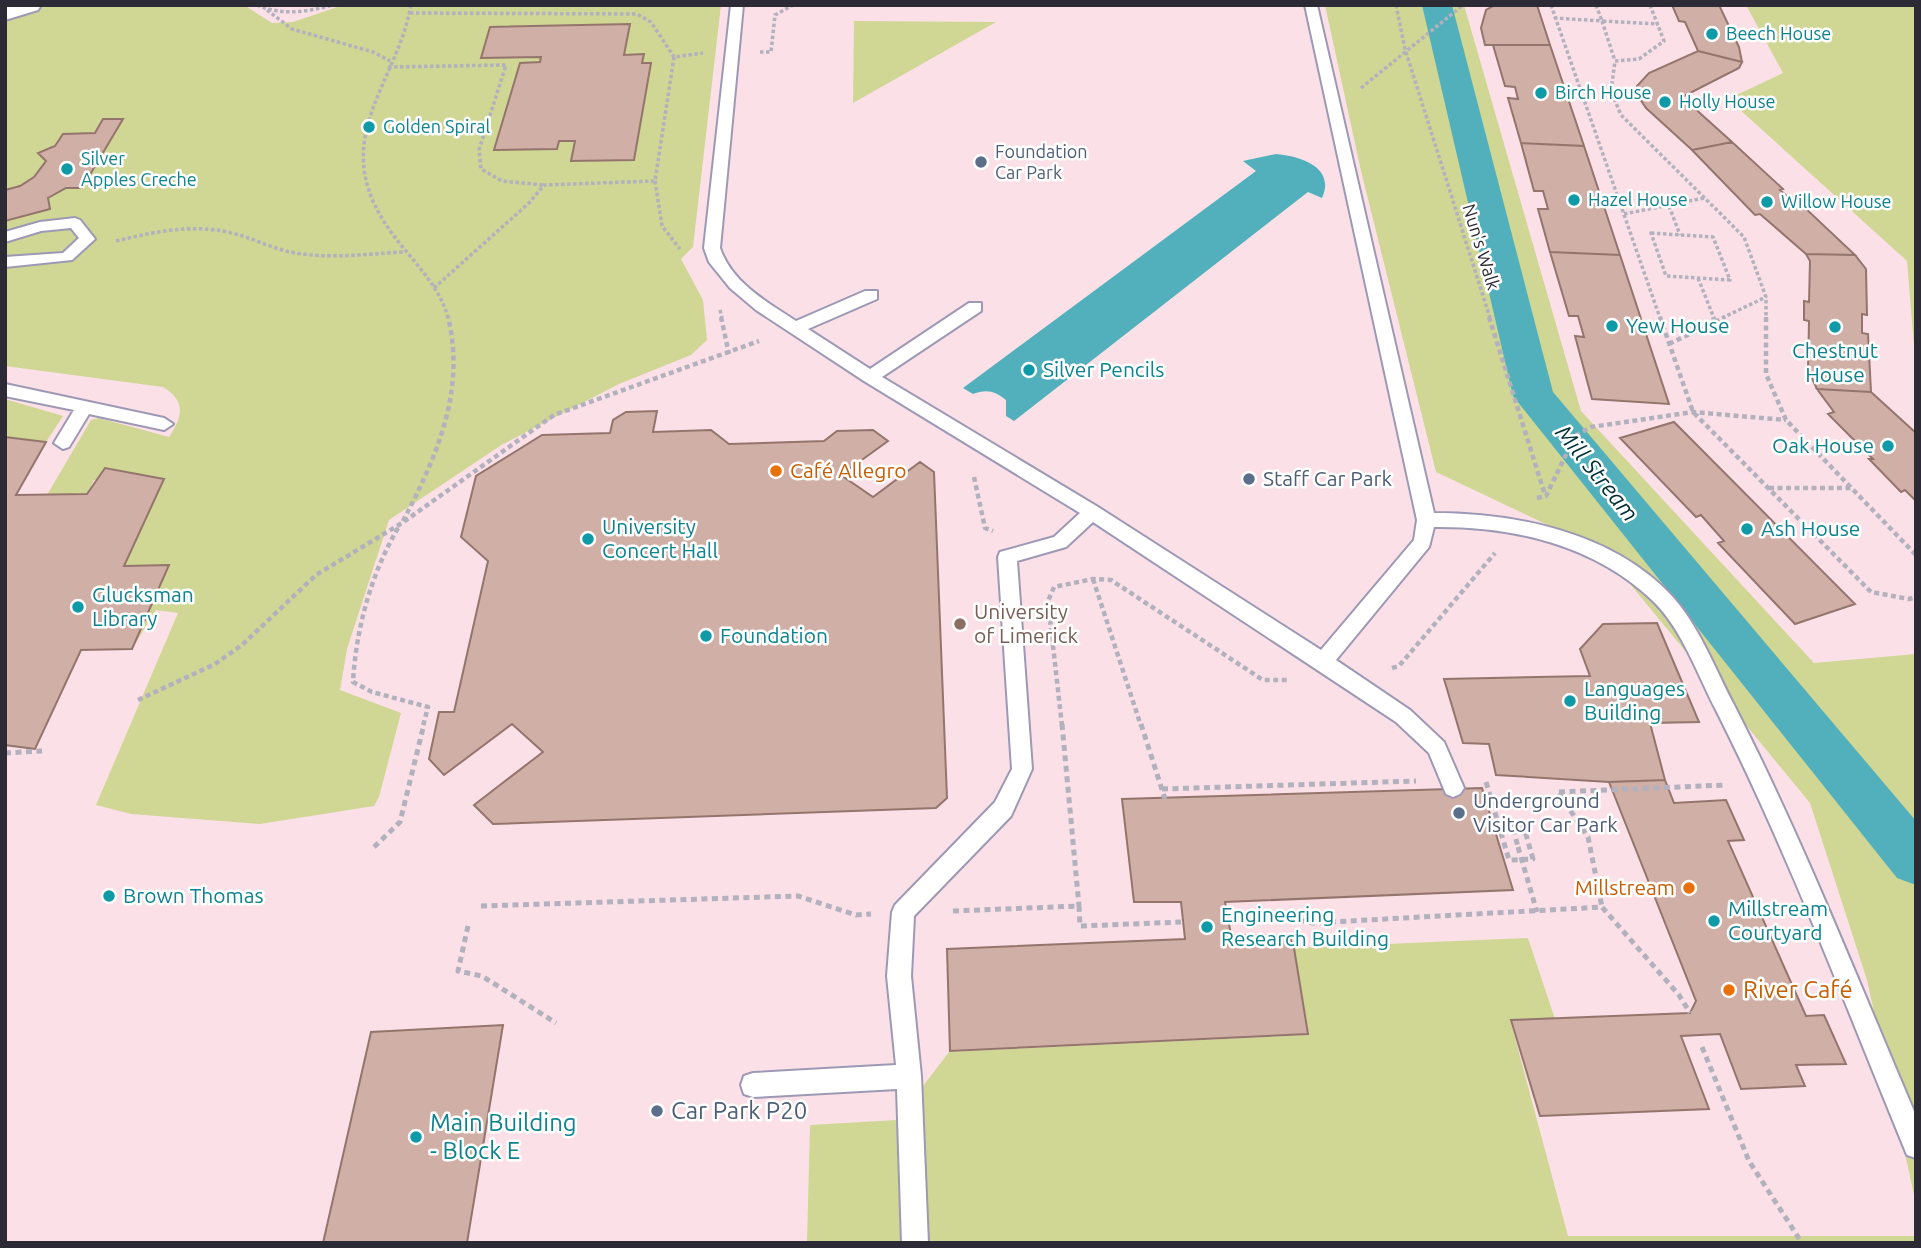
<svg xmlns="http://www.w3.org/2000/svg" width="1921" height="1248" font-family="Ubuntu,sans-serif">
<rect width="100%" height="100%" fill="#f2f1fd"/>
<path fill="#fbe1e7" d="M 5,5 L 1916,5 L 1916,1243 L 5,1243 Z"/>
<path fill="#d0d694" d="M 5,5 L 244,5 L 272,23 L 293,22 L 343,5 L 721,5 L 693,247 L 681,259 L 703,300 L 707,340 L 691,355 L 619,384 L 503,444 L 389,520 L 347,649 L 340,690 L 401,713 L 379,797 L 374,806 L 260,824 L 131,814 L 96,805 L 178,613 L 156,610 L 132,649 L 169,565 L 124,566 L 164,480 L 94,480 L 87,494 L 47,495 L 91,420 L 99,418 L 169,437 C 183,416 186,401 163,387 L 5,366 Z
M 1325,5 L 1464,5 L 1581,411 L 1814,663 L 1916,654 L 1916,1204 L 1867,980 L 1810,803 L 1603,551 L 1436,472 L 1361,171 Z
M 1746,5 L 1916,5 L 1916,370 L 1907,261 L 1728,99 L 1783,73 Z
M 854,21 L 996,22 L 853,103 Z
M 5,399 L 63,416 L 46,442 L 5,437 Z
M 1528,938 L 1555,1019 L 1510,1019 L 1568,1236 L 1916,1236 L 1916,1243 L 807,1243 L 810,1125 L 897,1120 L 949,1052 L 1309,1035 L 1294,948 Z"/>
<path fill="#52b0bc" d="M 1276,154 C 1300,156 1336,167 1322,198 L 1308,192 L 1014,421 L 1006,416 L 1006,400 C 995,391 987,389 973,394 L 963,388 L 1256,171 L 1243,161 Z"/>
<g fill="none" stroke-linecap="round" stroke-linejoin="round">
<path fill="#52b0bc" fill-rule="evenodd" d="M 1422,5 L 1452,5 L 1553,392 L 1916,821 L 1916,885 L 1897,878 L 1513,396 Z"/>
</g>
<path fill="#d0afa6" stroke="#94756d" stroke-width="2" d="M 1495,5 L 1537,5 L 1550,45 L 1485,45 L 1481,28 L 1486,10 Z
M 1672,5 L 1719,5 L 1739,47 L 1742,62 L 1698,51 L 1685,22 L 1679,21 Z
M 630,24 L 624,55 L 644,54 L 642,63 L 651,63 L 634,160 L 571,161 L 575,141 L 559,141 L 557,149 L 494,150 L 520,63 L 540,62 L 541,57 L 481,58 L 490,27 Z
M 1493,45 L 1550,45 L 1584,146 L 1521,143 L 1508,98 L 1518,99 L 1515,87 L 1505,86 Z
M 1698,51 L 1742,62 L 1739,68 L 1682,97 L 1732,142 L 1692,150 L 1646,108 L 1638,96 L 1637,86 L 1649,73 Z
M 103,119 L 123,119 L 82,188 L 66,188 L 48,198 L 50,209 L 5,221 L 5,190 L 20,186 L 34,177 L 46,161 L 38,153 L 55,146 L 63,134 L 95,133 Z
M 1732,142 L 1783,189 L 1780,190 L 1798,206 L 1802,205 L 1855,255 L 1806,254 L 1760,214 L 1755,215 L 1692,150 Z
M 1521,143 L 1584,146 L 1620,255 L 1550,252 L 1538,209 L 1548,209 L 1543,191 L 1534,191 Z
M 1550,252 L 1620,255 L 1669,404 L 1592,399 L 1575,336 L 1584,337 L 1578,316 L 1569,316 Z
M 1806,254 L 1855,255 L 1866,269 L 1867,315 L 1862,314 L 1862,333 L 1868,334 L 1871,392 L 1817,389 L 1808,370 L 1809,321 L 1804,320 L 1804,301 L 1809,302 L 1810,261 Z
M 1817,389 L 1871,392 L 1916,433 L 1916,501 L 1905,490 L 1901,492 L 1869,459 L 1873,459 L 1828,414 L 1834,412 Z
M 657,411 L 653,432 L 711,430 L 729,444 L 824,441 L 837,431 L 873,430 L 888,441 L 841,475 L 873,497 L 920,462 L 934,472 L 947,798 L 936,808 L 493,824 L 474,805 L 543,752 L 512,724 L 444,775 L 429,759 L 439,712 L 454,712 L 488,561 L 461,537 L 476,476 L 542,435 L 610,433 L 613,420 L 626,412 Z
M 1674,422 L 1855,604 L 1795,624 L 1718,543 L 1724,541 L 1701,515 L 1696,517 L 1620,438 Z
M 5,437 L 46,442 L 16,495 L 87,494 L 105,468 L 164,479 L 124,566 L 169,565 L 132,649 L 81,650 L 35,749 L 5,745 Z
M 1657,623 L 1699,722 L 1650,723 L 1665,780 L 1609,782 L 1496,775 L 1489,744 L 1463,743 L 1444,679 L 1590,676 L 1580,649 L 1603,624 Z
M 1665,780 L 1674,803 L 1726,800 L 1744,840 L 1728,841 L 1806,1016 L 1824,1015 L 1846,1064 L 1796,1065 L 1805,1086 L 1741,1089 L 1720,1034 L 1681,1036 L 1709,1109 L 1540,1116 L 1511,1020 L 1690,1013 L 1696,1001 L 1609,782 Z
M 1482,788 L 1513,890 L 1225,902 L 1231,935 L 1289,935 L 1294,948 L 1308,1034 L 950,1051 L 947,949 L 1185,939 L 1181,902 L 1134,902 L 1122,799 Z
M 503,1025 L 467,1243 L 323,1243 L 371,1032 Z"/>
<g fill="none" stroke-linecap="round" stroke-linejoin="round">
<defs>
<path id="service" d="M 731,5 L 743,5 L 720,248 C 732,283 767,302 796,321 L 865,291 L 877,291 L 877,299 L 808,329 L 870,369 L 969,303 L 981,303 L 981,311 L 882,377 L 1098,507 L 1321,650 L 1414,540 L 1417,520 L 1305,5 L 1317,5 L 1434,513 C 1515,513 1610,532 1669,593 C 1698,623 1714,667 1733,703 C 1802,837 1857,978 1916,1116 L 1916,1158 L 1907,1155 C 1846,1007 1789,855 1717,712 C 1698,676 1683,631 1654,602 C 1596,545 1513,526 1434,527 L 1429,547 L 1336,660 L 1410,710 L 1444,742 L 1464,788 L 1460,794 L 1453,797 L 1446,794 L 1429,753 L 1396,722 L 1093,522 L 1066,547 L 1017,561 L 1032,769 L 1011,816 L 914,916 L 911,976 L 921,1076 L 928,1243 L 902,1243 L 897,1089 L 753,1097 L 744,1094 L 741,1085 L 744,1076 L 753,1073 L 896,1065 L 887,976 L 892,912 L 895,905 L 995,802 L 1012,769 L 998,557 L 1000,552 L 1054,537 L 1080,513 L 864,381 L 756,310 L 730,288 L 709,262 L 704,248 Z
M 75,218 L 80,220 L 95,239 L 72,260 L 5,267 L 5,257 L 63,253 L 79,238 L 71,228 L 41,231 L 5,242 L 5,232 L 40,222 Z
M 5,384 L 164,418 L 173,424 L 164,430 L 89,414 L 69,447 L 63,449 L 54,443 L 74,410 L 5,396 Z"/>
<path id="minor" d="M 5,5 L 41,5 L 38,10 L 5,20 Z"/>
</defs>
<use href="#service" stroke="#9d99b5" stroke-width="4"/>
<use href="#minor" stroke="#9d99b5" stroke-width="4"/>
<path stroke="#b2b1bd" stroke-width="3.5" stroke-dasharray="3.5 2.5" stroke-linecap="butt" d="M 257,5 C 282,16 307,12 333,5
M 411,5 C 397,83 331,136 383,220 C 402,252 439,281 448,318
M 1396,5 L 1405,49 L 1490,318
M 1551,5 L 1660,318
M 1596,5 L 1602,21 L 1658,24
M 1650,5 L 1664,41 L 1639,59 L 1615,61 L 1611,91 L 1621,115 L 1744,237 L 1766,297 L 1766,318
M 267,10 L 292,29 L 373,52 L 390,61
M 410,13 L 637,14 L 651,22 L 674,57
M 1554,18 L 1602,21 L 1615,61
M 760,52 L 771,52 L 775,15 L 793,5
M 388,67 L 506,65 L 479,150 L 481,169 L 502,181 L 543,185
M 1361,88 L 1463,5
M 655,181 L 662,226 L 680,249
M 1669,206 L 1680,235
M 1624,214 L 1704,198
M 1651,233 L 1713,237 L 1730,280 L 1666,276 Z
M 116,241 C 153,232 190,224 228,232 C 251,237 272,249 295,253 C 331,259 367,254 403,252
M 1698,278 L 1714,318
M 434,288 L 529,203 L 544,185 L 655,181 L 674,57 L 703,53
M 720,310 L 722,318
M 1722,318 L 1766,297"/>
<path stroke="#b2b1bd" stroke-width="4.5" stroke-dasharray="5 3.5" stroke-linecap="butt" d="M 721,317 L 729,354
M 1489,317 L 1545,495
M 1660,317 L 1693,412 L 1871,592 L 1909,599 L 1916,597
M 1713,317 L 1715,322
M 1766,317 L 1766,374 L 1786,420 L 1916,555
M 1669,344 L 1725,317
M 974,477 L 985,528 L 993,531
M 1769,488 L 1851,488
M 1537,498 L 1546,496 L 1575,436 L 1591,427 L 1693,412 L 1786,420
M 403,521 C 437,456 466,390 448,317
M 398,528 C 371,574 356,629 353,682 L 372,692 L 428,707 L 423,726
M 1093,579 L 1141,726
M 1392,668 L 1399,666 L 1495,553
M 138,700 L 215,664 L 242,645 L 316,575 L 402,523 L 554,415 L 759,341
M 1062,726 L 1048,601 L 1054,587 L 1093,579 L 1111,580 L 1263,680 L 1288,680"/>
<path stroke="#b2b1bd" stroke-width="5" stroke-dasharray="6 4.5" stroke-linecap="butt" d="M 1062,724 L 1079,906
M 1141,724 L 1165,799
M 5,753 L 42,751
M 1486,782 L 1509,860 L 1533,859 L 1523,824 L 1512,824 L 1518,847
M 1162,789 L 1416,781
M 1559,792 L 1726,785
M 1559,793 L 1588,837 L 1602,907
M 374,847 L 400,822 L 424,724
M 481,906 L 798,896 L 856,915 L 871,914
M 953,911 L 1079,906 L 1080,926 L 1181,922
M 1278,916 L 1313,923 L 1602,907 L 1679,995 L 1690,1013
M 468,926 L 458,971 L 482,976 L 556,1023
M 1702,1047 L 1749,1161 L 1802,1243"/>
<use href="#service" fill="#fff" fill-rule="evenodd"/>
<use href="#minor" fill="#fff" fill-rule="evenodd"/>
<path stroke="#b2b1bd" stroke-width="5" stroke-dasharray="6 4.5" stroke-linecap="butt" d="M 1518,847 L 1537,912"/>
</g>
<g fill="#0f9aa8" stroke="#fff" stroke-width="2.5">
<circle cx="1712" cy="34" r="7"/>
<circle cx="1541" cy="93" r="7"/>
<circle cx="1665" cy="102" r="7"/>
<circle cx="369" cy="127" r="7"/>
<circle cx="67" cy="169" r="7"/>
<circle cx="1574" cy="200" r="7"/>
<circle cx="1767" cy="202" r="7"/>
<circle cx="1612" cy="326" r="7"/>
<circle cx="1835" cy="327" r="7"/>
<circle cx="1029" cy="370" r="7"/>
<circle cx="1888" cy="446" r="7"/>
<circle cx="1747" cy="529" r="7"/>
<circle cx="588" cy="539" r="7"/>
<circle cx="78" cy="607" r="7"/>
<circle cx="706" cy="636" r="7"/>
<circle cx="1570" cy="701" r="7"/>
<circle cx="109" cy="896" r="7"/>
<circle cx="1714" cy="921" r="7"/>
<circle cx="1207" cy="927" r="7"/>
<circle cx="416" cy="1137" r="7"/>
</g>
<g fill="#5c6f8a" stroke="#fff" stroke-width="2.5">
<circle cx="981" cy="162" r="7"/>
<circle cx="1249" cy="479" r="7"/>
<circle cx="1459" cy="813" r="7"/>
<circle cx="657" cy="1111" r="7"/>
</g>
<g fill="#e8710a" stroke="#fff" stroke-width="2.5">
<circle cx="776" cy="471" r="7"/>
<circle cx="1689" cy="888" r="7"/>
<circle cx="1729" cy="990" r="7"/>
</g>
<circle fill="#8d6e63" stroke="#fff" stroke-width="2.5" cx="960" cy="624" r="7"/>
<g text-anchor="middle" stroke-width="5" stroke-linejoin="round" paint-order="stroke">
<g font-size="18" fill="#0d838f" stroke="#fff" text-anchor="start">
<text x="1726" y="40">Beech House</text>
<text x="1555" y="99">Birch House</text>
<text x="1679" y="108">Holly House</text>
<text x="383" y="133">Golden Spiral</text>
<text x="81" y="165">Silver<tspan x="81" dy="21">Apples Creche</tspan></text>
<text x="1588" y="206">Hazel House</text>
<text x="1781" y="208">Willow House</text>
</g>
<g font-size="18" fill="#4e5e75" stroke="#fff" text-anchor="start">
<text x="995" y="158">Foundation<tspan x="995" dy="21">Car Park</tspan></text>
</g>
<g font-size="18" fill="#2c2a35" stroke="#fff">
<text transform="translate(1481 247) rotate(73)" y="6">Nun's Walk</text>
</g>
<g font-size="21" fill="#0d838f" stroke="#fff" text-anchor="start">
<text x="1626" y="333">Yew House</text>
<text x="1835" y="358" text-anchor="middle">Chestnut<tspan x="1835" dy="24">House</tspan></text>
<text x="1043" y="377">Silver Pencils</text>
<text x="1874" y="453" text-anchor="end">Oak House</text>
<text x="602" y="534">University<tspan x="602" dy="24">Concert Hall</tspan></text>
<text x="1761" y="536">Ash House</text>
<text x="92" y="602">Glucksman<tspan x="92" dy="24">Library</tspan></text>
<text x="720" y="643">Foundation</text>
<text x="1584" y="696">Languages<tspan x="1584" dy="24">Building</tspan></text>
<text x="123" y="903">Brown Thomas</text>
<text x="1728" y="916">Millstream<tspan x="1728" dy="24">Courtyard</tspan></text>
<text x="1221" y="922">Engineering<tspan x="1221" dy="24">Research Building</tspan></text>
</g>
<g font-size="21" fill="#c56008" stroke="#fff" text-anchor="start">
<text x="790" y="478">Café Allegro</text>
<text x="1675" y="895" text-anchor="end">Millstream</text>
</g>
<g font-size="21" fill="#4e5e75" stroke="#fff" text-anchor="start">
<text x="1263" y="486">Staff Car Park</text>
<text x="1473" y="808">Underground<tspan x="1473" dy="24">Visitor Car Park</tspan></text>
</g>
<g font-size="21" fill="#785e54" stroke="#fff" text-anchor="start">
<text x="974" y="619">University<tspan x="974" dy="24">of Limerick</tspan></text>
</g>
<g font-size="23" font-style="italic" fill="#002f35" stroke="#fff">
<text transform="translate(1597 473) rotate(51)" y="8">Mill Stream</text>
</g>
<g font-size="24" fill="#c56008" stroke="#fff" text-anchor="start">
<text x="1743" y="998">River Café</text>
</g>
<g font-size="24" fill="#4e5e75" stroke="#fff" text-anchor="start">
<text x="671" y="1119">Car Park P20</text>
</g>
<g font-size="24" fill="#0d838f" stroke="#fff" text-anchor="start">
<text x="430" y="1131">Main Building<tspan x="430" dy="28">- Block E</tspan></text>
</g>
</g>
<rect width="1921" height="1248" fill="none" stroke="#2c2a35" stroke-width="14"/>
</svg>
